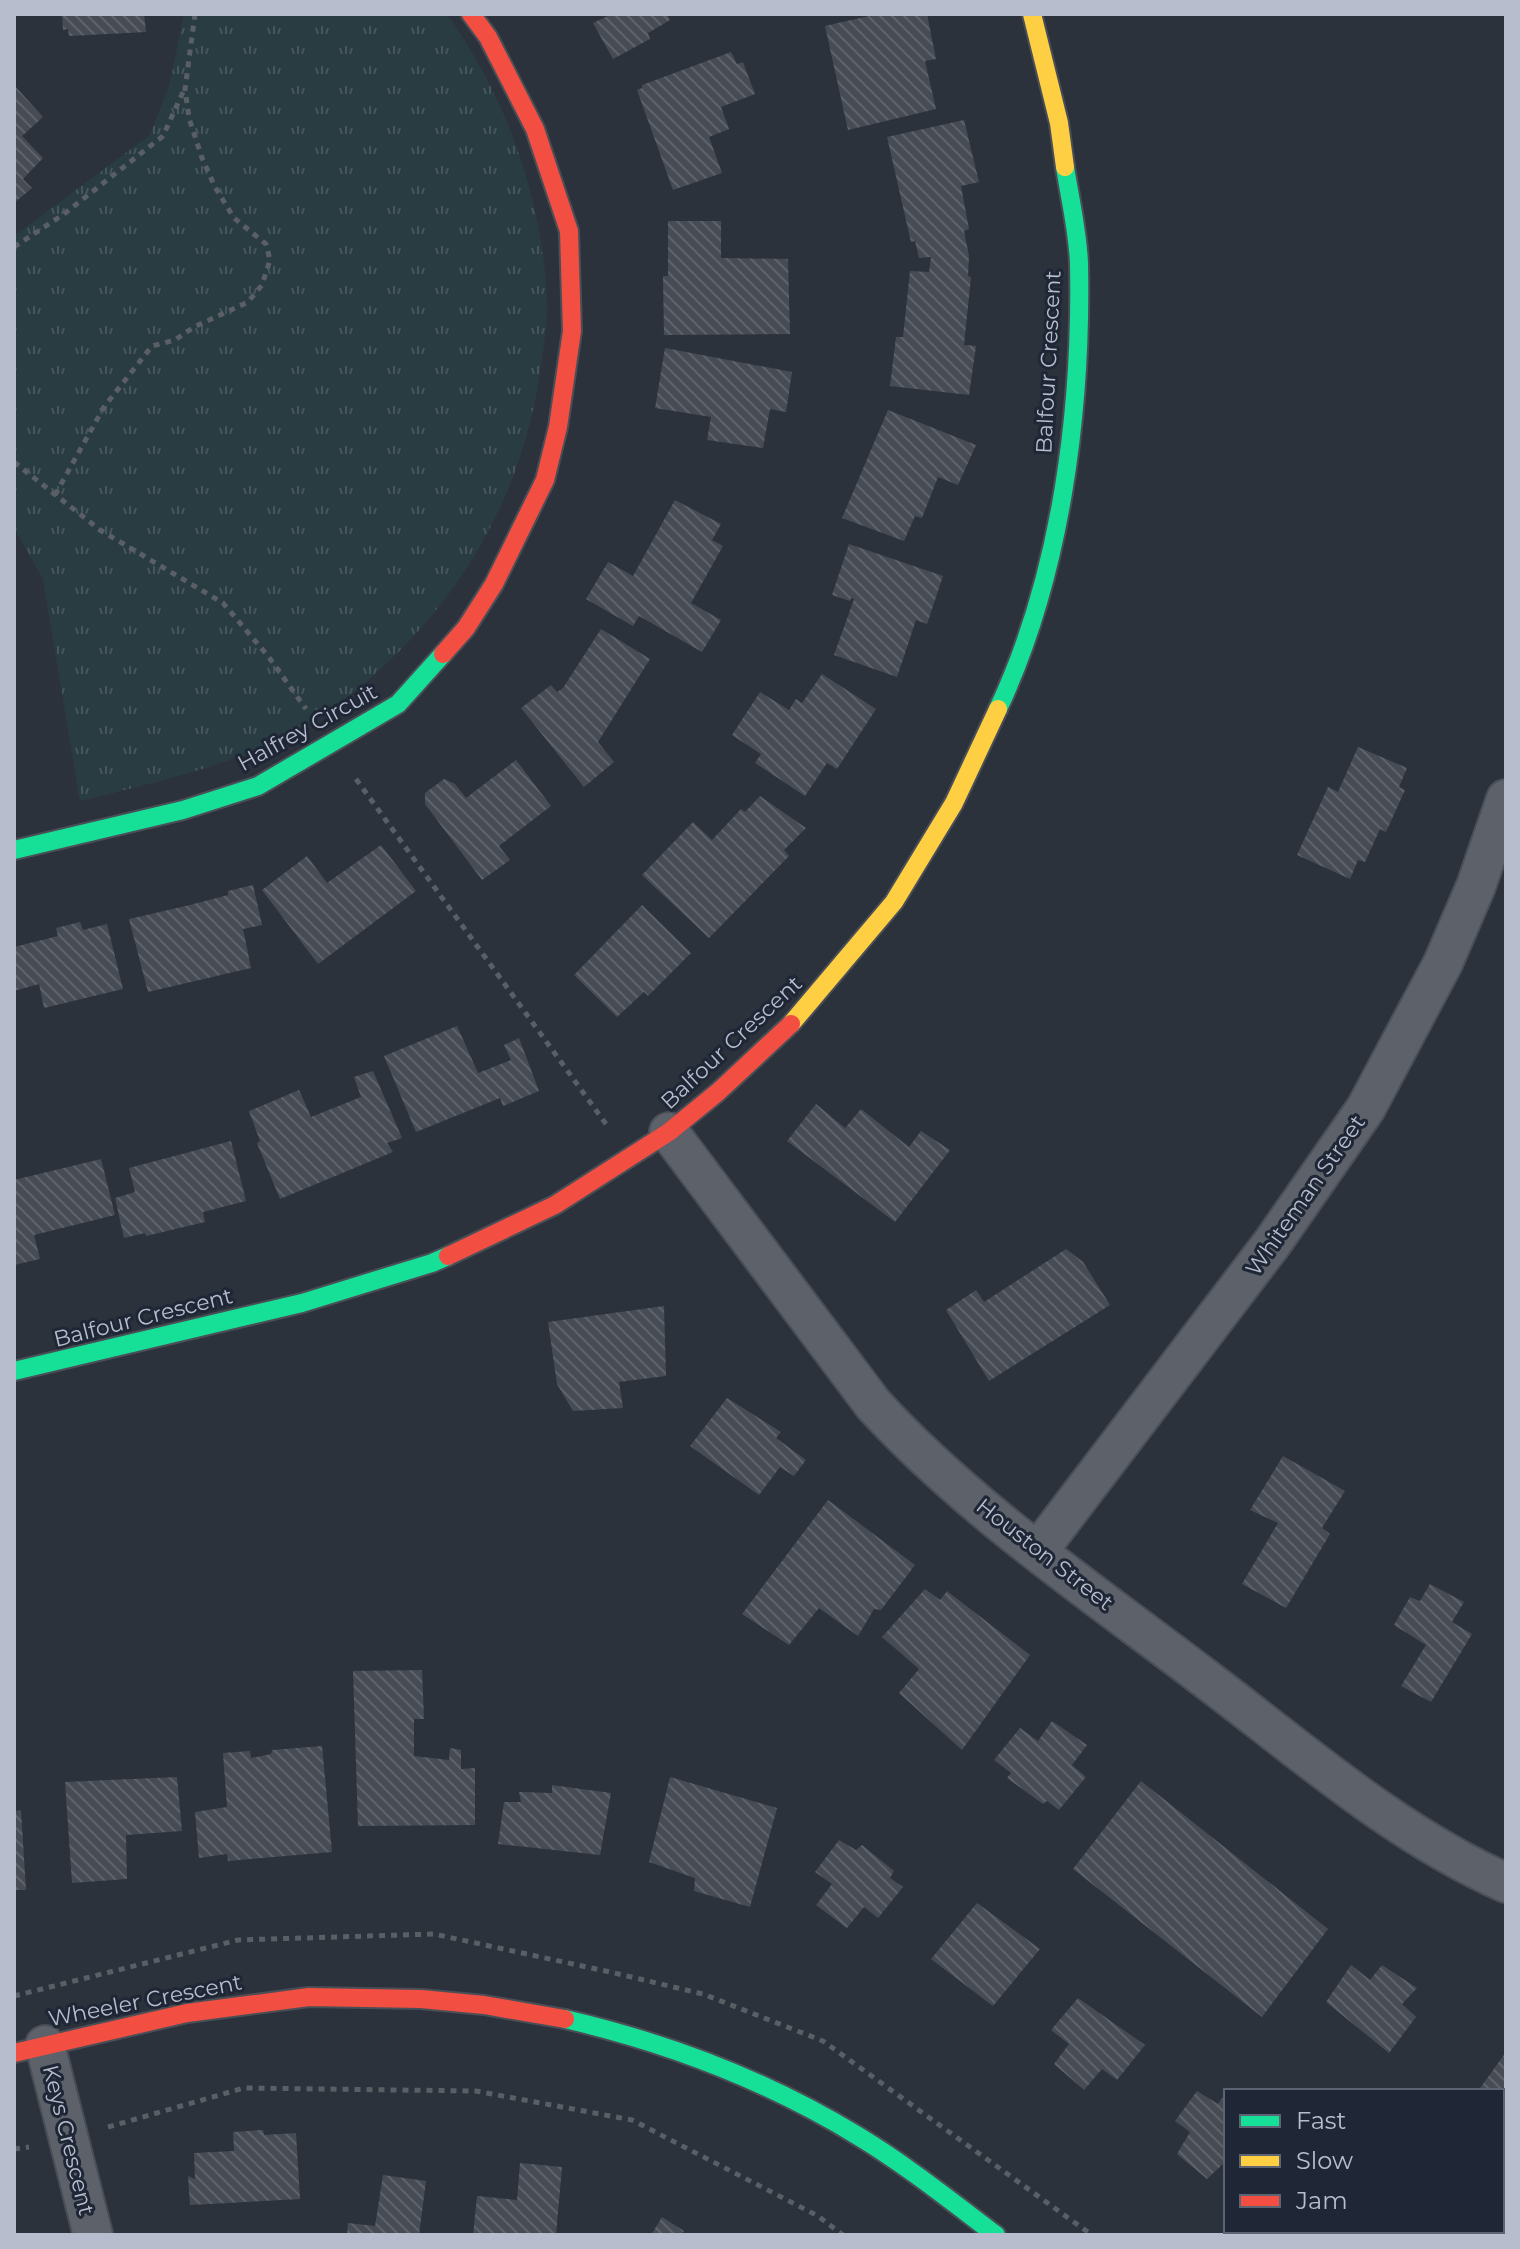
<svg xmlns="http://www.w3.org/2000/svg" width="1520" height="2249" font-family="Montserrat,sans-serif">
<defs>
<pattern id="park-tufts" width="24" height="20" patternUnits="userSpaceOnUse" patternTransform="scale(2)"><rect width="24" height="20" fill="#293c42"/><path d="M3 7l-1-3M5 7V3M7 7l1-3M15 17l-1-3M17 17v-4M19 17l1-3" fill="none" stroke="#46565c"/></pattern>
<pattern id="building-back-hatch" width="6" height="6" patternUnits="userSpaceOnUse" patternTransform="scale(2)"><rect width="6" height="6" fill="#464b54"/><path d="M-1 5l2 2M0 0l6 6M5-1l2 2" fill="none" stroke="#5e636b"/></pattern>
</defs>
<rect width="100%" height="100%" fill="#2c323c"/>
<path fill="url(#park-tufts)" d="M 184,14 L 447,14 C 507,99 542,196 547,301 C 548,324 543,349 540,373 C 519,517 435,642 313,721 C 247,763 156,782 80,801 L 43,579 L 14,528 L 14,236 L 150,135 L 170,83 Z"/>
<path fill="url(#building-back-hatch)" d="M 62,14 L 144,14 L 146,32 L 69,36 L 68,29 L 63,30 Z
M 612,14 L 667,14 L 670,20 L 648,33 L 650,39 L 613,59 L 593,23 Z
M 878,14 L 927,14 L 936,59 L 925,61 L 936,109 L 848,130 L 825,26 Z
M 731,52 L 737,64 L 743,62 L 755,94 L 721,107 L 729,129 L 709,137 L 722,173 L 673,190 L 637,90 L 642,88 L 642,85 Z
M 14,85 L 43,117 L 22,136 L 43,158 L 23,179 L 32,188 L 14,203 Z
M 964,120 L 979,182 L 961,186 L 969,229 L 964,231 L 969,256 L 968,276 L 971,277 L 964,345 L 976,346 L 969,395 L 890,386 L 896,337 L 903,337 L 910,271 L 929,272 L 931,257 L 919,258 L 915,241 L 911,242 L 887,137 Z
M 668,221 L 721,221 L 721,258 L 788,259 L 790,334 L 664,335 L 663,276 L 668,276 Z
M 665,348 L 792,372 L 786,412 L 770,409 L 763,448 L 707,440 L 711,417 L 655,408 Z
M 888,410 L 976,445 L 958,485 L 938,477 L 922,518 L 915,516 L 904,541 L 842,518 Z
M 675,500 L 721,524 L 712,540 L 723,546 L 691,603 L 721,620 L 702,652 L 639,616 L 633,626 L 586,599 L 608,562 L 633,576 Z
M 849,544 L 943,576 L 927,624 L 916,620 L 897,677 L 834,655 L 854,599 L 851,598 L 850,601 L 832,595 Z
M 601,629 L 650,659 L 598,742 L 614,762 L 584,787 L 521,708 L 551,685 L 557,692 L 563,688 Z
M 822,674 L 876,709 L 837,769 L 827,763 L 805,796 L 755,763 L 761,754 L 732,735 L 760,692 L 789,710 L 796,699 L 802,703 Z
M 1358,747 L 1407,768 L 1399,787 L 1405,790 L 1386,832 L 1380,829 L 1365,862 L 1358,860 L 1350,879 L 1297,855 L 1328,787 L 1338,792 Z
M 516,760 L 551,806 L 499,846 L 510,860 L 482,880 L 425,804 L 425,793 L 444,779 L 455,784 L 466,798 Z
M 760,796 L 806,828 L 784,850 L 789,856 L 709,938 L 642,875 L 693,822 L 712,840 L 741,809 L 745,812 Z
M 381,845 L 416,891 L 318,964 L 262,890 L 307,856 L 327,883 Z
M 253,885 L 262,925 L 243,929 L 251,968 L 148,992 L 129,919 L 190,905 L 228,895 L 228,891 Z
M 642,905 L 691,953 L 648,996 L 644,992 L 617,1017 L 574,975 Z
M 80,922 L 83,930 L 107,924 L 123,989 L 44,1008 L 39,984 L 14,991 L 14,947 L 58,936 L 56,928 Z
M 457,1026 L 478,1073 L 511,1060 L 504,1045 L 519,1038 L 539,1091 L 503,1106 L 500,1098 L 416,1132 L 384,1056 Z
M 373,1071 L 402,1138 L 387,1143 L 393,1152 L 280,1199 L 257,1143 L 260,1141 L 249,1111 L 299,1090 L 311,1117 L 361,1097 L 354,1077 Z
M 816,1104 L 845,1128 L 861,1109 L 909,1147 L 921,1131 L 950,1150 L 895,1222 L 787,1141 Z
M 231,1141 L 246,1201 L 203,1212 L 205,1222 L 146,1236 L 145,1233 L 124,1238 L 115,1198 L 135,1192 L 129,1168 Z
M 101,1159 L 115,1215 L 34,1235 L 40,1259 L 14,1265 L 14,1180 Z
M 1066,1249 L 1083,1262 L 1110,1305 L 989,1381 L 946,1310 L 976,1290 L 984,1302 Z
M 664,1306 L 666,1376 L 619,1382 L 623,1408 L 573,1411 L 557,1384 L 548,1322 Z
M 727,1398 L 781,1432 L 776,1438 L 806,1460 L 794,1476 L 780,1467 L 759,1495 L 690,1446 Z
M 1283,1456 L 1345,1491 L 1322,1528 L 1330,1534 L 1286,1608 L 1242,1584 L 1278,1523 L 1250,1510 Z
M 828,1500 L 915,1565 L 881,1610 L 874,1609 L 858,1636 L 819,1608 L 789,1645 L 742,1614 Z
M 1430,1584 L 1464,1602 L 1452,1622 L 1472,1634 L 1431,1702 L 1401,1686 L 1426,1645 L 1394,1625 L 1410,1597 L 1420,1601 Z
M 925,1589 L 940,1600 L 947,1591 L 1030,1655 L 962,1750 L 899,1693 L 919,1669 L 882,1637 Z
M 422,1670 L 424,1719 L 414,1719 L 414,1756 L 449,1760 L 450,1748 L 461,1750 L 461,1769 L 475,1768 L 475,1825 L 358,1826 L 353,1671 Z
M 1052,1721 L 1087,1745 L 1072,1765 L 1086,1777 L 1059,1810 L 1047,1801 L 1043,1804 L 1007,1778 L 1011,1773 L 994,1760 L 1020,1728 L 1038,1741 Z
M 322,1746 L 332,1852 L 228,1861 L 227,1854 L 199,1858 L 195,1812 L 227,1807 L 223,1753 L 250,1751 L 251,1758 L 271,1754 L 272,1750 Z
M 177,1777 L 182,1831 L 126,1835 L 127,1879 L 72,1883 L 65,1782 Z
M 670,1777 L 777,1808 L 750,1907 L 694,1891 L 695,1878 L 649,1862 Z
M 1141,1781 L 1328,1929 L 1262,2017 L 1073,1869 Z
M 552,1785 L 611,1793 L 600,1855 L 498,1844 L 504,1802 L 521,1802 L 519,1792 L 552,1793 Z
M 21,1810 L 26,1890 L 14,1890 L 14,1811 Z
M 839,1840 L 856,1850 L 862,1845 L 894,1871 L 890,1878 L 903,1887 L 878,1918 L 864,1907 L 847,1928 L 816,1905 L 832,1884 L 815,1872 Z
M 977,1903 L 1040,1949 L 993,2006 L 931,1959 Z
M 1351,1965 L 1370,1980 L 1382,1965 L 1417,1988 L 1402,2004 L 1416,2017 L 1389,2053 L 1326,2002 Z
M 1078,1998 L 1145,2045 L 1117,2080 L 1102,2069 L 1084,2090 L 1054,2064 L 1069,2044 L 1051,2030 Z
M 1506,2052 L 1506,2119 L 1502,2116 L 1502,2091 L 1478,2091 Z
M 1197,2091 L 1218,2104 L 1222,2098 L 1226,2100 L 1226,2161 L 1207,2179 L 1177,2154 L 1190,2132 L 1175,2121 Z
M 263,2130 L 264,2135 L 296,2133 L 300,2199 L 190,2205 L 188,2176 L 195,2179 L 194,2153 L 234,2151 L 233,2132 Z
M 520,2163 L 562,2167 L 556,2235 L 473,2235 L 477,2196 L 517,2200 Z
M 383,2175 L 426,2181 L 419,2235 L 347,2235 L 348,2223 L 375,2226 Z
M 662,2217 L 684,2231 L 681,2235 L 651,2235 Z
M 1230,2231 L 1365,2231 L 1363,2235 L 1228,2235 Z"/>
<g fill="none" stroke-linecap="round" stroke-linejoin="round">
<defs>
<path id="street" d="M 669,1132 L 873,1404 C 971,1511 1095,1594 1210,1682 C 1304,1753 1397,1835 1506,1883
M 1038,1551 L 1273,1242 L 1366,1108 L 1443,963 L 1476,886 L 1506,799
M 45,2045 L 93,2235"/>
<path id="fast" d="M 998,709 C 1061,575 1082,411 1079,264 C 1078,232 1070,199 1065,167
M 14,850 L 183,810 L 258,786 L 398,704 L 443,654
M 14,1371 L 302,1303 L 432,1263 L 448,1256
M 565,2019 C 668,2043 768,2081 858,2136 C 906,2165 951,2201 996,2235"/>
<path id="slow" d="M 1032,14 L 1059,123 L 1065,167
M 791,1024 L 894,902 L 954,803 L 998,709"/>
<path id="jam" d="M 443,654 L 466,628 L 494,584 L 545,480 L 558,427 L 572,331 L 569,231 L 535,129 L 488,37 L 471,14
M 448,1256 L 555,1205 L 669,1132 L 718,1092 L 791,1024
M 14,2053 L 187,2013 L 309,1997 L 421,1999 L 484,2005 L 565,2019"/>
</defs>
<use href="#street" stroke="#4a4e56" stroke-width="42"/>
<use href="#fast" stroke="#4a4e56" stroke-width="22"/>
<use href="#slow" stroke="#4a4e56" stroke-width="22"/>
<use href="#jam" stroke="#4a4e56" stroke-width="22"/>
<path stroke="#5a5f66" stroke-width="5" stroke-dasharray="6 6" stroke-linecap="butt" d="M 14,247 L 64,214 L 163,136 L 183,92
M 14,462 L 100,530 L 223,603 L 268,656 L 306,709
M 55,495 L 104,407 L 152,346 L 175,340 L 194,327 L 248,302 L 262,285 L 270,260 L 266,244 L 234,218 L 215,187 L 202,158 L 189,118 L 185,89 L 195,14
M 356,779 L 606,1124
M 14,1996 L 238,1940 L 434,1934 L 610,1972 L 703,1994 L 823,2041 L 1092,2235
M 108,2127 L 244,2088 L 476,2091 L 632,2120 L 818,2216 L 843,2235
M 14,2149 L 29,2147"/>
<use href="#street" stroke="#5d6169" stroke-width="38"/>
<use href="#fast" stroke="#16e098" stroke-width="18"/>
<use href="#slow" stroke="#ffcf43" stroke-width="18"/>
<use href="#jam" stroke="#f24e42" stroke-width="18"/>
</g>
<g text-anchor="middle" stroke-width="6" stroke-linejoin="round" paint-order="stroke">
<g font-size="22" fill="#b7bdcc" stroke="#1f2737">
<text transform="translate(1048 362) rotate(-87)" y="8">Balfour Crescent</text>
<text transform="translate(307 727) rotate(-29)" y="8">Halfrey Circuit</text>
<text transform="translate(731 1042) rotate(-43)" y="8">Balfour Crescent</text>
<text transform="translate(1305 1195) rotate(-55)" y="8">Whiteman Street</text>
<text transform="translate(143 1317) rotate(-14)" y="8">Balfour Crescent</text>
<text transform="translate(1045 1554) rotate(38)" y="8">Houston Street</text>
<text transform="translate(145 2000) rotate(-11)" y="8">Wheeler Crescent</text>
<text transform="translate(69 2140) rotate(76)" y="8">Keys Crescent</text>
</g>
</g>
<rect width="1520" height="2249" fill="none" stroke="#b7bdcc" stroke-width="32"/>
<rect x="1224" y="2089" width="280" height="144" fill="#1f2737" stroke="#5c6373" stroke-width="2"/>
<rect x="1240" y="2115" width="40" height="12" fill="#16e098" stroke="#5c6373" stroke-width="2"/>
<text x="1296" y="2129" font-size="24" fill="#b7bdcc">Fast</text>
<rect x="1240" y="2155" width="40" height="12" fill="#ffcf43" stroke="#5c6373" stroke-width="2"/>
<text x="1296" y="2169" font-size="24" fill="#b7bdcc">Slow</text>
<rect x="1240" y="2195" width="40" height="12" fill="#f24e42" stroke="#5c6373" stroke-width="2"/>
<text x="1296" y="2209" font-size="24" fill="#b7bdcc">Jam</text>
</svg>
